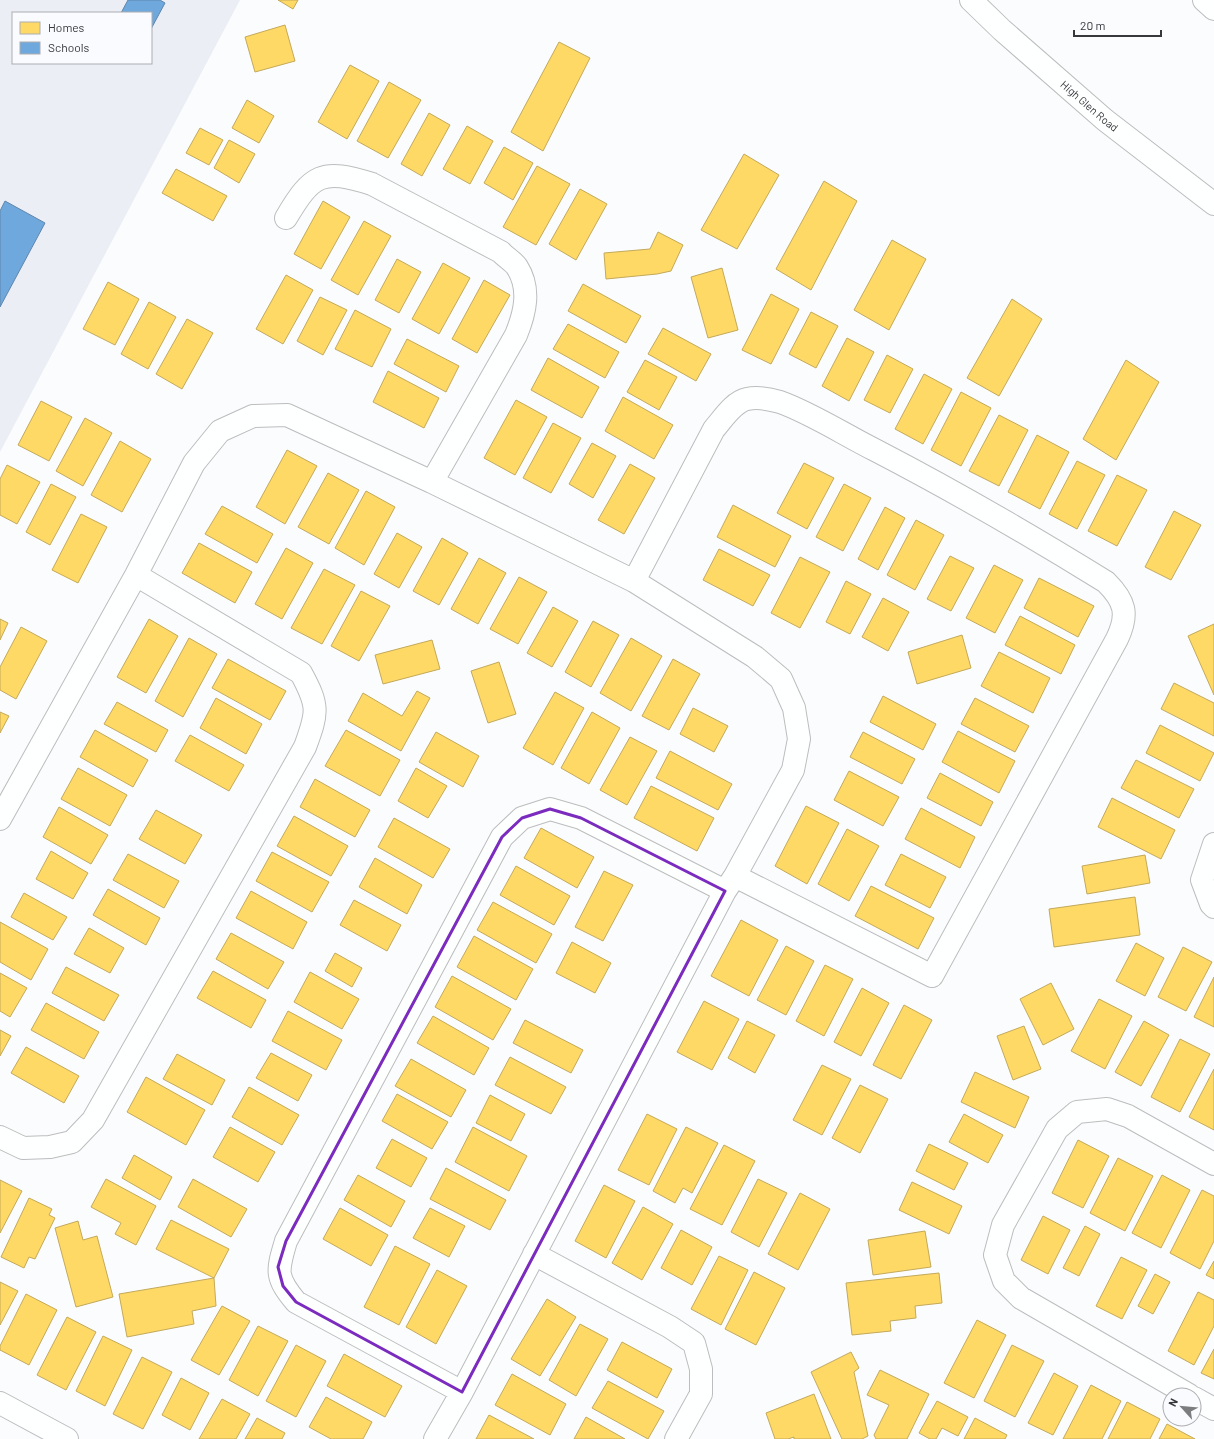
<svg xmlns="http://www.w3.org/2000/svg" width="1214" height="1439" font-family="Barlow,sans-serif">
<rect width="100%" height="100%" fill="#fbfcfd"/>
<path fill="#eceef6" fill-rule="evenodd" d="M 0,0 L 240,0 L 0,452 ZM 13,13 L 151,13 L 151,63 L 13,63 Z"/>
<path fill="#ffd966" stroke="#c3a959" d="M 278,0 L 298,0 L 293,9 Z
M 285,25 L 295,61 L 255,72 L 245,37 Z
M 559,42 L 590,58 L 543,151 L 511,132 Z
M 350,65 L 379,81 L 347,139 L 318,122 Z
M 389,82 L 421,100 L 388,158 L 357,141 Z
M 247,100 L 274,116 L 259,143 L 232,128 Z
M 429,113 L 450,125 L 422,176 L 401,164 Z
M 467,126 L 493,141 L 470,184 L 443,169 Z
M 200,128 L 223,140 L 209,165 L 186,153 Z
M 229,140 L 255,154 L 239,183 L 214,168 Z
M 504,147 L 533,163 L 513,200 L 484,183 Z
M 744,154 L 779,175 L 737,249 L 701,230 Z
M 537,166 L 570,184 L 536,245 L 503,227 Z
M 176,169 L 227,196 L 213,221 L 162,193 Z
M 824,181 L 857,201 L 811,290 L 776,269 Z
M 580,189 L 607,204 L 576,260 L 549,244 Z
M 323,201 L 350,217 L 321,269 L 294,254 Z
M 364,221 L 391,236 L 358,295 L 331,280 Z
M 658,232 L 683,245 L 671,271 L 657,274 L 606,279 L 604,253 L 650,249 Z
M 892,240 L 926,259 L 889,330 L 854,310 Z
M 397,259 L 421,272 L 399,313 L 375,300 Z
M 443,263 L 470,278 L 439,334 L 412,319 Z
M 722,268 L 738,330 L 708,338 L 691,277 Z
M 286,275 L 313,290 L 283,344 L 256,329 Z
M 484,280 L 510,295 L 477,353 L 452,339 Z
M 108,282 L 139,299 L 115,345 L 83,329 Z
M 583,284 L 641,316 L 626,343 L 568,311 Z
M 771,294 L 799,309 L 771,364 L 742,350 Z
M 320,297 L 347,310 L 323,355 L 297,341 Z
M 1012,299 L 1042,319 L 999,396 L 967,378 Z
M 149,302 L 176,317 L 148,369 L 121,354 Z
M 355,310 L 391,329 L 372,367 L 335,349 Z
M 811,312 L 838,326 L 816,368 L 789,354 Z
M 187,319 L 213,333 L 182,389 L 156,374 Z
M 568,324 L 619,352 L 605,378 L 553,349 Z
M 663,328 L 711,354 L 696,381 L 648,354 Z
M 847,338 L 874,352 L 849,401 L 822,386 Z
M 407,339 L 459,366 L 446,392 L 394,364 Z
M 887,355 L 913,369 L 890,413 L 864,400 Z
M 548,358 L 599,387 L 582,418 L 531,390 Z
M 645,360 L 677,377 L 659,410 L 627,392 Z
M 1126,360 L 1159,382 L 1116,460 L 1083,439 Z
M 388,371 L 439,398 L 424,428 L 373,402 Z
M 924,374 L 952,389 L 923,444 L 895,429 Z
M 961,392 L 991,408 L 961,466 L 931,450 Z
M 623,397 L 673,425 L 654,459 L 605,431 Z
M 516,400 L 547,417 L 515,475 L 484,458 Z
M 41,401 L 72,417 L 49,461 L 18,445 Z
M 999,415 L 1028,430 L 999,486 L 969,471 Z
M 85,418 L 112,433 L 83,486 L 56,471 Z
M 553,423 L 581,438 L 551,493 L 523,478 Z
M 1037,435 L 1069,452 L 1040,509 L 1008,492 Z
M 120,441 L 151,459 L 122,512 L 91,495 Z
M 592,443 L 616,456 L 593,498 L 569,484 Z
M 287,450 L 317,466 L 285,524 L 256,507 Z
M 1077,461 L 1105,475 L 1077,529 L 1049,514 Z
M 804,463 L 834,478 L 807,529 L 777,513 Z
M 630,464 L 655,478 L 624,534 L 598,520 Z
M 7,465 L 40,482 L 17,524 L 0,515 L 0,479 Z
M 328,473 L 359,490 L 329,544 L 298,527 Z
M 1117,475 L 1147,490 L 1117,546 L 1088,531 Z
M 51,484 L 76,497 L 50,545 L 26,532 Z
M 844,484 L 871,498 L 843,551 L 816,537 Z
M 366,491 L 395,507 L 364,565 L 335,548 Z
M 733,505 L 791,536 L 775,567 L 717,537 Z
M 222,506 L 273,534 L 257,563 L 205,534 Z
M 885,507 L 905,518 L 878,570 L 858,559 Z
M 1174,511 L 1201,525 L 1171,580 L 1145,567 Z
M 81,514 L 107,527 L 78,583 L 52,570 Z
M 916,520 L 944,535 L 915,590 L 887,575 Z
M 397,533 L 422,547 L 399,588 L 374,574 Z
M 442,538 L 468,553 L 439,605 L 413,591 Z
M 199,543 L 252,572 L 235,603 L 182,573 Z
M 286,548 L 313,563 L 282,619 L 255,604 Z
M 719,549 L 770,575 L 753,606 L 703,580 Z
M 950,556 L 974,568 L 951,611 L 927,599 Z
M 800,557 L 830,572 L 800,628 L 771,613 Z
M 479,558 L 506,573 L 478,624 L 451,609 Z
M 994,565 L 1023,580 L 995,633 L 966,618 Z
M 324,569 L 355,585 L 322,644 L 291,628 Z
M 519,577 L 547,592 L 518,644 L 490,629 Z
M 1039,578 L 1094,606 L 1078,637 L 1024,608 Z
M 846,581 L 871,594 L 850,634 L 826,622 Z
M 361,591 L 390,606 L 359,661 L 331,646 Z
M 883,598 L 909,612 L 888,651 L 862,637 Z
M 553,607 L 578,621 L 552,667 L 527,653 Z
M 1020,616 L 1075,645 L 1061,674 L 1005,645 Z
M 0,619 L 8,623 L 0,640 Z
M 149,619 L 178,636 L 146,693 L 117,677 Z
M 593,621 L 619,635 L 591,687 L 565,672 Z
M 1214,624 L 1214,695 L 1188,636 Z
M 21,627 L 47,641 L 16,699 L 0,690 L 0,667 Z
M 962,635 L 971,668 L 917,684 L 908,652 Z
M 189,638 L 217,654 L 183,717 L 155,701 Z
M 631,638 L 662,656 L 631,711 L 600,693 Z
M 432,640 L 440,669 L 383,684 L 375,655 Z
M 999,652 L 1050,678 L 1033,713 L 981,686 Z
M 228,659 L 286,691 L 270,720 L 212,688 Z
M 673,659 L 700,674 L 669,730 L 642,716 Z
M 499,662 L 516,714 L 488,723 L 471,671 Z
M 1174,683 L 1214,703 L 1214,736 L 1161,709 Z
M 417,691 L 430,698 L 401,751 L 348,721 L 363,693 L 402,716 Z
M 555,692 L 584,708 L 553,765 L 523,748 Z
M 883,696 L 936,724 L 923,750 L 870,722 Z
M 216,698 L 262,724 L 246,754 L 200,728 Z
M 975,698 L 1029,726 L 1015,752 L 961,724 Z
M 117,702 L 168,730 L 156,752 L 104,724 Z
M 693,708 L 728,726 L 714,752 L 680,734 Z
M 0,712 L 9,716 L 0,733 Z
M 592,712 L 620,728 L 589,784 L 561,768 Z
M 1160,725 L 1214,753 L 1200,781 L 1146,753 Z
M 95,730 L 148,760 L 133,787 L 80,757 Z
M 346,730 L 400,760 L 380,796 L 325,766 Z
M 958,731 L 1015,761 L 999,793 L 942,762 Z
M 436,732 L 479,756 L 463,787 L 419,762 Z
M 863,732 L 915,759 L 902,784 L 850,757 Z
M 190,735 L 244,765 L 229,791 L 175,761 Z
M 630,737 L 657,751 L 627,805 L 600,790 Z
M 670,751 L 732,784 L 718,810 L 656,778 Z
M 1136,760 L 1194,789 L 1179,818 L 1121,788 Z
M 78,768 L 127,795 L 110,826 L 61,799 Z
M 416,768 L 447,786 L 428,818 L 398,801 Z
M 849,771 L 899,797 L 883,826 L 834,800 Z
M 940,773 L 993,802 L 981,826 L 927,798 Z
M 315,779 L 370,810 L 355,837 L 300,807 Z
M 651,786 L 714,818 L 697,851 L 634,818 Z
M 1112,798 L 1175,830 L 1161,859 L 1098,827 Z
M 806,806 L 839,823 L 807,884 L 775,866 Z
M 59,807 L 108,835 L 91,864 L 43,837 Z
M 921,808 L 975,837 L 960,868 L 905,839 Z
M 156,810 L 202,835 L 185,864 L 139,839 Z
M 294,816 L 348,846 L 331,876 L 277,846 Z
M 394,818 L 450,849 L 433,878 L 378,847 Z
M 541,828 L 594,857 L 577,888 L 524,858 Z
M 847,829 L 879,846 L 849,901 L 818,884 Z
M 51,851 L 88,873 L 73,899 L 36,879 Z
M 272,852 L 329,882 L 312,912 L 256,881 Z
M 128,854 L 179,881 L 164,908 L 113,880 Z
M 901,854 L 946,877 L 930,908 L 885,885 Z
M 1145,855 L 1150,883 L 1087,894 L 1082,866 Z
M 375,858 L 422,885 L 407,914 L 359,887 Z
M 516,866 L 570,896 L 554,925 L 500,895 Z
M 604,871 L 633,885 L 603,941 L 575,927 Z
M 871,886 L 934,918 L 918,949 L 855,916 Z
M 108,889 L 160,918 L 146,945 L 93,915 Z
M 251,891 L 307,922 L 293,949 L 236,918 Z
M 24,893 L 67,917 L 53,940 L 11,917 Z
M 1135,897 L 1140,935 L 1054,947 L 1049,909 Z
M 354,900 L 401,925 L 387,951 L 340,925 Z
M 493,902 L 552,934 L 536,963 L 477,930 Z
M 741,920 L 778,940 L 749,996 L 711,976 Z
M 0,922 L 48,949 L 31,980 L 0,962 Z
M 89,928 L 124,948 L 110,973 L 74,954 Z
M 231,933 L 284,962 L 268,989 L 216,959 Z
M 474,936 L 533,969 L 516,1000 L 457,967 Z
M 572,942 L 611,963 L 595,993 L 556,973 Z
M 1136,943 L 1164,958 L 1145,996 L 1116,981 Z
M 786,946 L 814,961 L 786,1015 L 757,1000 Z
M 1183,947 L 1212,962 L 1186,1011 L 1158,997 Z
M 335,953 L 362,968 L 352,987 L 325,971 Z
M 825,965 L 853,979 L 824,1036 L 796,1021 Z
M 66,967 L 119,995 L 104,1021 L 52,993 Z
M 213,971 L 266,1000 L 251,1028 L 197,998 Z
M 310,972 L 359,999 L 342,1029 L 294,1002 Z
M 0,973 L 27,988 L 10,1017 L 0,1011 Z
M 452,976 L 511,1009 L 493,1040 L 435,1007 Z
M 1214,977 L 1214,1027 L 1194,1017 Z
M 1051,983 L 1074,1029 L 1043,1045 L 1020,999 Z
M 862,988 L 889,1003 L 861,1056 L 834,1042 Z
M 1099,999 L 1132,1016 L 1105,1069 L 1071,1051 Z
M 704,1001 L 739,1019 L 712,1070 L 677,1052 Z
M 46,1003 L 99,1032 L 84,1059 L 31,1030 Z
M 904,1005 L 932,1020 L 901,1079 L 873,1065 Z
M 288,1011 L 342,1040 L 326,1070 L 272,1041 Z
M 433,1016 L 489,1048 L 474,1075 L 417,1043 Z
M 525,1020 L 583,1050 L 571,1073 L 513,1043 Z
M 747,1021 L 775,1035 L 755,1073 L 728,1058 Z
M 1144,1021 L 1169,1035 L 1141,1086 L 1115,1072 Z
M 1024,1026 L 1041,1069 L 1013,1080 L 997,1036 Z
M 0,1030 L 11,1036 L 0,1056 Z
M 1180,1039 L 1210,1054 L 1180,1112 L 1151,1097 Z
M 26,1047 L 79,1076 L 64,1103 L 11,1073 Z
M 271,1053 L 312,1075 L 298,1101 L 256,1078 Z
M 177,1054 L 225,1080 L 212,1105 L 163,1079 Z
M 510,1057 L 566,1087 L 551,1114 L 495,1085 Z
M 411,1059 L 466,1090 L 451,1117 L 395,1086 Z
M 822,1065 L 851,1079 L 822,1135 L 793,1120 Z
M 1214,1069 L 1214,1130 L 1189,1117 Z
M 975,1072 L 1029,1097 L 1015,1128 L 961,1102 Z
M 146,1077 L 205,1110 L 186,1145 L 127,1112 Z
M 860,1085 L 888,1099 L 860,1153 L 832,1138 Z
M 249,1087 L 299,1115 L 282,1145 L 232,1117 Z
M 397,1094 L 448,1122 L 432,1149 L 382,1121 Z
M 490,1095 L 525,1114 L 511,1141 L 476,1123 Z
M 647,1114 L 677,1129 L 649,1185 L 618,1170 Z
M 964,1114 L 1003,1135 L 988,1163 L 949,1142 Z
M 230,1127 L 275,1152 L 258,1182 L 213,1157 Z
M 473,1127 L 527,1156 L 509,1191 L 455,1162 Z
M 686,1127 L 718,1143 L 692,1193 L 683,1188 L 675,1203 L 653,1191 Z
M 392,1139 L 427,1158 L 411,1187 L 376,1168 Z
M 1078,1140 L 1109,1156 L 1083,1208 L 1052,1193 Z
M 929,1144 L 968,1163 L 954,1190 L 916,1171 Z
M 724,1145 L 755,1161 L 722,1225 L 690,1209 Z
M 134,1155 L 172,1177 L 160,1200 L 122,1178 Z
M 1118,1158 L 1153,1176 L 1125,1231 L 1090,1213 Z
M 446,1168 L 506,1200 L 490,1230 L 430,1199 Z
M 358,1175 L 405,1201 L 391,1227 L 344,1200 Z
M 1162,1175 L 1190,1190 L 1161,1248 L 1132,1233 Z
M 106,1179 L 156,1206 L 136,1245 L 115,1234 L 121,1223 L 91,1207 Z
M 193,1179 L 247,1209 L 231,1237 L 178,1207 Z
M 758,1179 L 787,1193 L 759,1247 L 731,1232 Z
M 0,1180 L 22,1191 L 0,1233 Z
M 912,1182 L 962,1206 L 949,1234 L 899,1210 Z
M 604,1185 L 635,1201 L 606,1258 L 575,1241 Z
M 1202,1190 L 1214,1196 L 1214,1241 L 1200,1269 L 1170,1253 Z
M 800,1193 L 830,1209 L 798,1270 L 768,1254 Z
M 29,1198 L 52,1209 L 49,1215 L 55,1218 L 35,1259 L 29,1257 L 24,1268 L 1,1257 Z
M 643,1207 L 673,1224 L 642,1280 L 612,1263 Z
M 340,1208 L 388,1235 L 371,1266 L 323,1239 Z
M 430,1208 L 465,1226 L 449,1257 L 413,1238 Z
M 1043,1216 L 1070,1230 L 1048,1274 L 1021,1260 Z
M 171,1220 L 229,1249 L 214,1278 L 156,1249 Z
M 78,1221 L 83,1240 L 97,1236 L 113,1297 L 76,1307 L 55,1228 Z
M 1085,1226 L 1100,1234 L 1079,1276 L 1063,1268 Z
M 681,1230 L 712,1247 L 692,1285 L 661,1268 Z
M 925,1231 L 931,1267 L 873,1275 L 868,1240 Z
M 395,1246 L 430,1264 L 399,1325 L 364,1307 Z
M 719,1256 L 748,1270 L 721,1325 L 691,1309 Z
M 1121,1257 L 1147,1270 L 1122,1319 L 1096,1306 Z
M 1214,1261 L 1214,1279 L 1206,1275 Z
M 437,1270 L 467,1286 L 436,1344 L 406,1327 Z
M 754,1272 L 785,1288 L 756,1345 L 725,1329 Z
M 939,1273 L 942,1303 L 915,1306 L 916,1318 L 890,1321 L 891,1331 L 852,1335 L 846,1283 Z
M 1155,1274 L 1170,1282 L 1153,1314 L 1138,1306 Z
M 214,1278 L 216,1306 L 192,1311 L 194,1324 L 127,1337 L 119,1294 Z
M 0,1282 L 18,1291 L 0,1325 Z
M 1198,1292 L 1214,1300 L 1214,1326 L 1194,1365 L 1168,1351 Z
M 26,1294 L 57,1310 L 29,1365 L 0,1350 L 0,1346 Z
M 547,1299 L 576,1317 L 540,1376 L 511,1359 Z
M 222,1306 L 250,1321 L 219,1375 L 191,1360 Z
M 67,1317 L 96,1332 L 66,1390 L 37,1375 Z
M 977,1320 L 1006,1335 L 974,1398 L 944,1383 Z
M 580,1324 L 608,1339 L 576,1396 L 549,1380 Z
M 258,1326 L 288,1341 L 258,1396 L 229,1380 Z
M 103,1336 L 132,1350 L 105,1406 L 76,1391 Z
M 622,1342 L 672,1369 L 657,1398 L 607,1370 Z
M 296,1345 L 326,1361 L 296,1417 L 266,1401 Z
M 1012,1345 L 1044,1361 L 1015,1417 L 984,1401 Z
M 1214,1349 L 1214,1379 L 1201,1373 Z
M 851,1352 L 859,1368 L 854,1372 L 868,1436 L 862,1439 L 842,1439 L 811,1372 Z
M 344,1354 L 402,1386 L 385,1417 L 327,1386 Z
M 142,1357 L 172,1372 L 143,1429 L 113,1414 Z
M 880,1370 L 929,1394 L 907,1439 L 876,1439 L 874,1435 L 889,1405 L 867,1395 Z
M 1054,1373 L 1078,1386 L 1053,1435 L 1028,1423 Z
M 512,1374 L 566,1404 L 550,1435 L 495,1405 Z
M 181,1378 L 209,1393 L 190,1430 L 162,1415 Z
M 608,1381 L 664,1411 L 648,1439 L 592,1408 Z
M 1091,1385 L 1121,1401 L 1102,1439 L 1063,1439 Z
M 814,1394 L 831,1439 L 794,1439 L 794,1437 L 788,1439 L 775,1439 L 766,1413 Z
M 326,1397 L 372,1422 L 363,1439 L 331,1439 L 309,1427 Z
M 222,1399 L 250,1414 L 236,1439 L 199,1439 Z
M 937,1401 L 968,1417 L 958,1436 L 942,1428 L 936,1439 L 930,1439 L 919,1433 Z
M 1127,1402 L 1160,1419 L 1150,1439 L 1108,1439 Z
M 489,1415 L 534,1439 L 476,1439 Z
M 586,1417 L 625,1439 L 574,1439 Z
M 257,1418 L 285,1433 L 282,1439 L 245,1439 Z
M 975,1418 L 1007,1435 L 1005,1439 L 964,1439 Z
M 1167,1424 L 1195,1439 L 1159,1439 Z"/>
<path fill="#6fa8dc" stroke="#5e86ac" d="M 128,0 L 160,0 L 165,3 L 151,29 L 151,13 L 121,13 Z
M 5,201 L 45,223 L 0,307 L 0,211 Z"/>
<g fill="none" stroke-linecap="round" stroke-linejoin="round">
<defs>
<path id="minor" d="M 1204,0 L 1214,9
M 286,218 C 312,174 322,168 372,184 L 501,252 C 505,257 513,261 517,267 C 531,289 525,313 516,335 L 432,482
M 634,581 L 714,429 C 723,419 733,402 747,399 C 757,397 770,399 780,402 C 811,413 845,435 875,450 C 954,491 1030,535 1106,582 C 1125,601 1129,614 1117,639 L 932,976 L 735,876
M 0,819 L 136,575 L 194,463 L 220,431 L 253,416 L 287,415 L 432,482 L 634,581 L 755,657 L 781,679 L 794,708 L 799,739 L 793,770 L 735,876 L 725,891 L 462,1392 L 435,1439
M 1214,844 L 1202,880 L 1211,904 L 1214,907
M 0,1137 L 23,1148 L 50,1147 L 72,1142 L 93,1120 L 305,747 C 318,712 319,706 301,673 L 136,575
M 534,1254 L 670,1327 L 694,1343 L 701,1369 L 701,1394 L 676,1439
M 462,1392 L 296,1302 C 275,1277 277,1271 286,1241 L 502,837 L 522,818 L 550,809 L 581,818 L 725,891
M 1189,1395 L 1021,1298 L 1004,1281 L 995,1255 L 1003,1225 L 1057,1129 L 1077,1112 L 1107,1109 L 1128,1116 L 1214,1164
M 1194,1398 L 1214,1409
M 0,1403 L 67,1439"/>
<g id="major">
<path id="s1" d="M 971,0 L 1002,30 L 1105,120 L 1214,204"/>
</g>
</defs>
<use href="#minor" stroke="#bdbdbf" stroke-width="24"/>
<use href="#major" stroke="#bdbdbf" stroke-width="24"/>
<use href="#minor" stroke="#feffff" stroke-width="22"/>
<use href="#major" stroke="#feffff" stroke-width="22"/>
</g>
<path fill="none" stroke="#7b2cbf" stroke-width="3" stroke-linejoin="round" d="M 550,809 L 581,818 L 725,891 L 462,1392 L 296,1302 L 283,1286 L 278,1267 L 286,1241 L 502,837 L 522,818 Z"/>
<g text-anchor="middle" stroke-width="4" stroke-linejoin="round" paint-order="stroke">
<g font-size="11" fill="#37383b" stroke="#fafbfe">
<text dy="4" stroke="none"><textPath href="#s1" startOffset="159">High Glen Road</textPath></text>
</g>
</g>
<rect x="12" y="12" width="140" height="52" fill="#fafbfe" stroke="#acadb0"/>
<rect x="20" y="22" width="20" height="12" fill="#ffd966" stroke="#acadb0"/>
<text x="48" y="32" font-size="12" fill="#37383b">Homes</text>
<rect x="20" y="42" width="20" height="12" fill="#6fa8dc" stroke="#acadb0"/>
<text x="48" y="52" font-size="12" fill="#37383b">Schools</text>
<g transform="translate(1182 1407) rotate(297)"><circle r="19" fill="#fafbfe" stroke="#acadb0"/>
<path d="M0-3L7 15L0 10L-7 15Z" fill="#7c7d7f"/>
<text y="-6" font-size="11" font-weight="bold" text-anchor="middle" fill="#37383b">N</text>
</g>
<path d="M1074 30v6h87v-6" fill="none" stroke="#37383b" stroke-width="2"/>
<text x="1080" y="30" font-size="12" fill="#37383b" stroke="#fafbfe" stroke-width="3" paint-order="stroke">20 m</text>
</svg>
